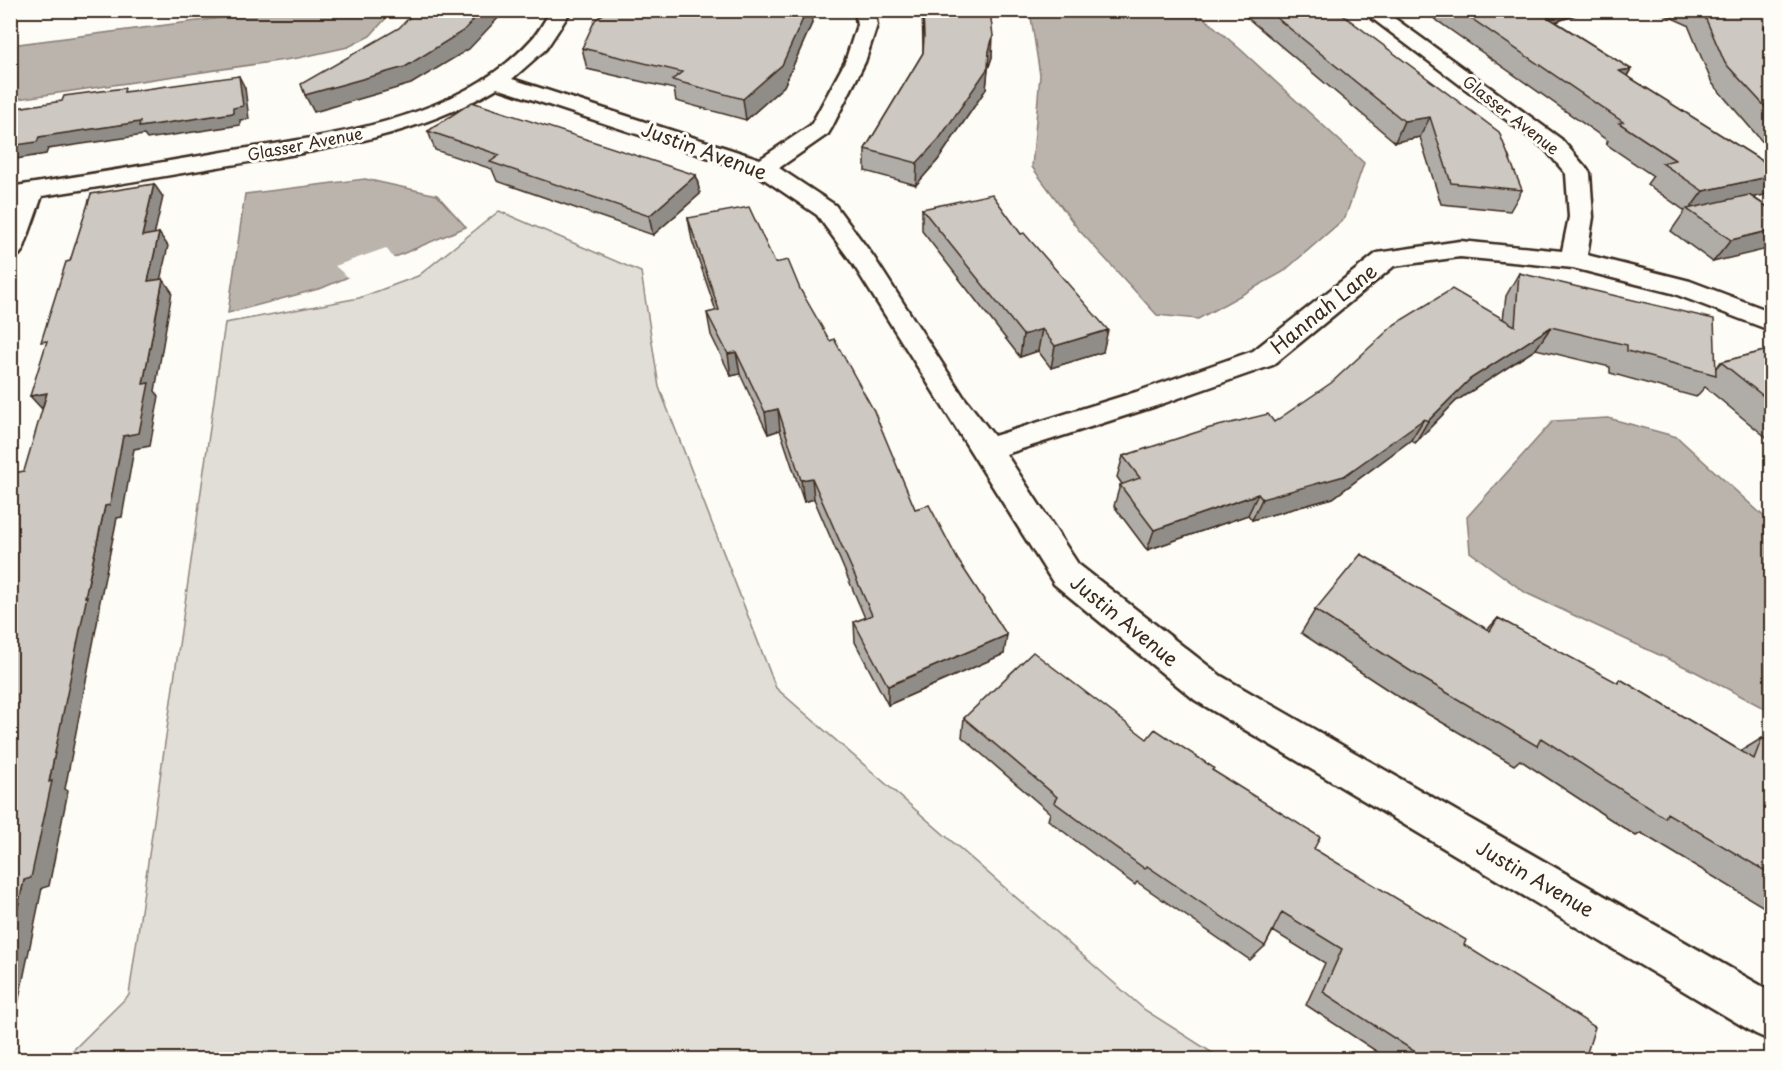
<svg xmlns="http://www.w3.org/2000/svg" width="1782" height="1070" font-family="'Playpen Sans',sans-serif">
<rect width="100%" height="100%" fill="#fdfcf7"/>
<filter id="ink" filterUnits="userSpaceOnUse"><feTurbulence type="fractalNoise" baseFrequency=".0167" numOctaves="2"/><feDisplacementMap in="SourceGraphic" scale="12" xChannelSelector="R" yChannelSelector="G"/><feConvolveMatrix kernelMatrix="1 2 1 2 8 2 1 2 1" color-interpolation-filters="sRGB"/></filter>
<g filter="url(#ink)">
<path fill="#e1ded7" stroke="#8e847a" stroke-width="1.5" d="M 499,211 L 641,272 L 659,387 L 776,688 L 1145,1010 L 1222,1059 L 64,1059 L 129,995 L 225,323 L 359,298 L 418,276 Z"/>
<path fill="#bbb4ad" stroke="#887d74" stroke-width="1.5" d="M 274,11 L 389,11 L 387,17 L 370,36 L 348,47 L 298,58 L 11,100 L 11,45 Z
M 1030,11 L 1196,11 L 1240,49 L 1364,163 L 1345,218 L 1283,272 L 1198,319 L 1157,315 L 1078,229 L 1032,167 L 1040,75 Z
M 365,179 L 437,195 L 466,227 L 322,288 L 228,313 L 245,194 Z
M 1608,418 L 1677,437 L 1771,523 L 1771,712 L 1696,672 L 1526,593 L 1470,552 L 1467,517 L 1553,421 Z"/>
<path fill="#fdfcf7" d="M 386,248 L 395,260 L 350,279 L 335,266 Z"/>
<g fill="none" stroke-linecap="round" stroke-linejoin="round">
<defs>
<path id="minor" d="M 549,10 L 568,10 L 569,14 L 546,49 L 512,79 L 760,159 L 811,125 L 845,62 L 857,25 L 855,10 L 874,10 L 877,25 L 865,62 L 831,129 L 828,134 L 779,168 L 835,205 L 873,256 L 963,396 L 994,436 L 1136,392 L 1253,351 L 1377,253 L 1460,241 L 1562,251 L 1569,217 L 1566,174 L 1545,149 L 1361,10 L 1383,10 L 1561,139 L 1586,168 L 1590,173 L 1593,217 L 1587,255 L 1690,281 L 1772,312 L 1772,331 L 1672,293 L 1573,268 L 1460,257 L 1394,266 L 1273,365 L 1156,406 L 1006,454 L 1078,564 L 1221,676 L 1772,992 L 1772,1041 L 1756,1034 L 1195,700 L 1054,584 L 853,264 L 817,215 L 755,173 L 497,88 C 413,139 314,151 218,167 C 159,177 101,187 42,196 L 23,250 L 19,255 L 10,258 L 10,216 L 16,200 L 10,201 L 10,187 C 79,176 148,165 217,153 C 322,136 455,124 531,40 C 539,32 543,23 549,14 Z"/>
</defs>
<use href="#minor" stroke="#3b2a1e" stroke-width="5"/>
<use href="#minor" fill="#fdfcf7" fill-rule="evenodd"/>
</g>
<path fill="#b0aca7" stroke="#3b2a1e" stroke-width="1.5" d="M 922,10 L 990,10 L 992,57 L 988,69 L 986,89 L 938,160 L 916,185 L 865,171 L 865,149 L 923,53 L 923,47 Z
M 1238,10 L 1336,10 L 1522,190 L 1510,211 L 1441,204 L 1420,137 L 1395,142 Z
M 1422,10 L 1589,10 L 1556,22 L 1631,69 L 1627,76 L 1772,167 L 1772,186 L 1764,195 L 1753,197 L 1772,210 L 1713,262 L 1671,231 L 1685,211 L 1647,184 L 1653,176 L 1606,144 L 1608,141 Z
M 1654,10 L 1772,10 L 1772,39 L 1770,39 L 1772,42 L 1772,153 L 1712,83 L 1688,25 Z
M 812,23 L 784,86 L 746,120 L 676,101 L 674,89 L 587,69 L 582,48 Z
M 428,131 L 696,175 L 700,194 L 653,235 L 497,181 L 492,169 L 435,150 Z
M 922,209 L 1103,352 L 1051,368 L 1038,351 L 1020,357 L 922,231 Z
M 688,218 L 775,263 L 800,289 L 915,509 L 1004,654 L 888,705 L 855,642 L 854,622 L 865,618 L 814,499 L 804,502 L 780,430 L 768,434 L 740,374 L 731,376 L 711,335 L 707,313 L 716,311 L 692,240 Z
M 1772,260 L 1772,271 L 1766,267 Z
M 1519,273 L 1715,369 L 1721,362 L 1772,349 L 1772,442 L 1705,387 L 1696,397 L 1610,373 L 1610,367 L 1536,349 L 1456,401 L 1415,443 L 1411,440 L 1333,498 L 1252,520 L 1248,515 L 1147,550 L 1114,506 L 1120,485 L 1122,484 L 1117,477 L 1123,456 L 1274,422 L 1503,320 L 1506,296 Z
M 1315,610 L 1488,629 L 1498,618 L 1616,683 L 1620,679 L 1741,751 L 1762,738 L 1772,743 L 1772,912 L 1641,833 L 1636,836 L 1520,760 L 1514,765 L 1394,694 L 1301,633 Z
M 964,718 L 1147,739 L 1212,770 L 1314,849 L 1464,945 L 1585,1059 L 1388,1059 L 1306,1005 L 1325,963 L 1273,931 L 1265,946 L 1250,960 L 1137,882 L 1135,885 L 1048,820 L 1050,813 L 962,737 Z"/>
<path fill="#908c88" stroke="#3b2a1e" stroke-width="1.5" d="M 483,10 L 500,10 L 501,15 L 469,49 L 411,84 L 314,112 L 305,95 Z
M 807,10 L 811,10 L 812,23 L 784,86 L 746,120 L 743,99 Z
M 1589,10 L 1528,31 L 1538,11 Z
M 1772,24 L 1772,39 L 1750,47 L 1764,27 Z
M 993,36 L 992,57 L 988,69 L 986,89 L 938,160 L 916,185 L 917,163 L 989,51 Z
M 1631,69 L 1619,89 L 1619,71 Z
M 239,76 L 245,88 L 249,119 L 240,120 L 240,125 L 147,139 L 144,135 L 48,149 L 46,154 L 10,160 L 10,146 Z
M 1430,117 L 1420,137 L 1395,142 L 1404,121 Z
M 696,175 L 700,194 L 653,235 L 649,216 Z
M 1772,176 L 1772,186 L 1764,195 L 1690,211 L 1689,210 L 1703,191 Z
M 154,184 L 163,197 L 151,249 L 142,236 Z
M 1772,230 L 1772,248 L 1713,262 L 1731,240 Z
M 159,233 L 168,246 L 157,294 L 148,281 Z
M 163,279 L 172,292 L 155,391 L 159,396 L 150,446 L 134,449 L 122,517 L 117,518 L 99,606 L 100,608 L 65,789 L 68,791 L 49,886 L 42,888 L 14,1023 L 10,1024 L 10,941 L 24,880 L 49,782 L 85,597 L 105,506 L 123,436 L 143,384 Z
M 1551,327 L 1536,349 L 1456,401 L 1415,443 L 1428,421 L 1470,379 Z
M 1042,329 L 1038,351 L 1020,357 L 1023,335 Z
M 1108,330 L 1103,352 L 1051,368 L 1055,346 Z
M 736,352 L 740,374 L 731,376 L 728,354 Z
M 47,393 L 42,409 L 30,396 Z
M 778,409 L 780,430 L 768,434 L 765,412 Z
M 1424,419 L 1411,440 L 1333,498 L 1252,520 L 1262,499 Z
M 812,478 L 814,499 L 804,502 L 801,480 Z
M 1258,494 L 1248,515 L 1147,550 L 1154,530 Z
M 1007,635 L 1004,654 L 888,705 L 888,686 Z"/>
<path fill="#cdc8c2" stroke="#3b2a1e" stroke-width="1.5" d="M 417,10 L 483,10 L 463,31 L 405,67 L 305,95 L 301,84 L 399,28 Z
M 609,10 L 807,10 L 782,65 L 743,99 L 672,80 L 682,72 L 582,48 L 595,20 Z
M 923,10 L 990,10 L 993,36 L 989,51 L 988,68 L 939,139 L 917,163 L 865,149 L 923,53 L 924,37 Z
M 1267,10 L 1336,10 L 1499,132 L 1522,190 L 1451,183 L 1430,117 L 1404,121 Z
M 1459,10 L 1539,10 L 1538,11 L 1631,69 L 1619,71 L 1772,167 L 1772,176 L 1703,191 L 1662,163 L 1675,160 L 1619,123 L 1623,122 Z
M 1702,10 L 1772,10 L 1772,24 L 1764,27 L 1772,42 L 1772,114 L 1725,63 Z
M 239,76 L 243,106 L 233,108 L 233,113 L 139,127 L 140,122 L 39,137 L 37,142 L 10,146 L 10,109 L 62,101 L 64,96 L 125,88 L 124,92 Z
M 472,102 L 696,175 L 649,216 L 490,162 L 500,155 L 428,131 Z
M 154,184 L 142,236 L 159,233 L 148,281 L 163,279 L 143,384 L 149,383 L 139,433 L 123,436 L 110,505 L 105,506 L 85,597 L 87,596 L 49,782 L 52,781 L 31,878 L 24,880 L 10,941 L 10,487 L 14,473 L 24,471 L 47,393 L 30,396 L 47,341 L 41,342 L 66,262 L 70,261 L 91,194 Z
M 992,194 L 1021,234 L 1024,233 L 1108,330 L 1055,346 L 1042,329 L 1023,335 L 922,209 Z
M 1749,195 L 1772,210 L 1772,230 L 1731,240 L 1687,209 Z
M 749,207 L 775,263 L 788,260 L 800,289 L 830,341 L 834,339 L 874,411 L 915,509 L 929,505 L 958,560 L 1007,635 L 888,686 L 854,622 L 872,615 L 812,478 L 801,480 L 778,409 L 765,412 L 736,352 L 728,354 L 707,313 L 719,310 L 688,218 Z
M 1519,273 L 1714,319 L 1716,375 L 1627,351 L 1627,345 L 1551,327 L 1470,379 L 1428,421 L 1424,419 L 1344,476 L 1262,499 L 1258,494 L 1154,530 L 1120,485 L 1140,478 L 1123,456 L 1210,428 L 1268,414 L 1274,422 L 1331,383 L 1395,324 L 1452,289 L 1515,326 Z
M 1772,349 L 1772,403 L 1721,362 Z
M 1361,554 L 1490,631 L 1498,618 L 1618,683 L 1620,679 L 1754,759 L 1762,738 L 1772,743 L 1772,875 L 1667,813 L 1665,818 L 1541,738 L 1537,746 L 1412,672 L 1315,610 Z
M 1033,652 L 1147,739 L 1155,729 L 1214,768 L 1212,770 L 1320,837 L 1314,849 L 1466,940 L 1464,945 L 1595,1027 L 1585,1059 L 1426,1059 L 1323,992 L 1342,949 L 1282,912 L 1265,946 L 1147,866 L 1145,869 L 1054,802 L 1057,797 L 964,718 Z"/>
</g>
<g text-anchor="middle" stroke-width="6" stroke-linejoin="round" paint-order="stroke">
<g font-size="16" fill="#3b2a1e" stroke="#fdfcf7">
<text transform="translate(1511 115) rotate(38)" y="6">Glasser Avenue</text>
<text transform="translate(305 144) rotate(-11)" y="6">Glasser Avenue</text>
</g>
<g font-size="20" fill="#3b2a1e" stroke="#fdfcf7">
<text transform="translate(704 151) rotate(20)" y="7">Justin Avenue</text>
<text transform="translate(1324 309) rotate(-39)" y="7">Hannah Lane</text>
<text transform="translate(1124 621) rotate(39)" y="7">Justin Avenue</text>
<text transform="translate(1535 879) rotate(30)" y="7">Justin Avenue</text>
</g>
</g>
<rect width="1782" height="1070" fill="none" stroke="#fdfcf7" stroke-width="36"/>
<rect x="18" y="18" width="1746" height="1034" fill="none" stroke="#3b2a1e" stroke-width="2" filter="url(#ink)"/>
</svg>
